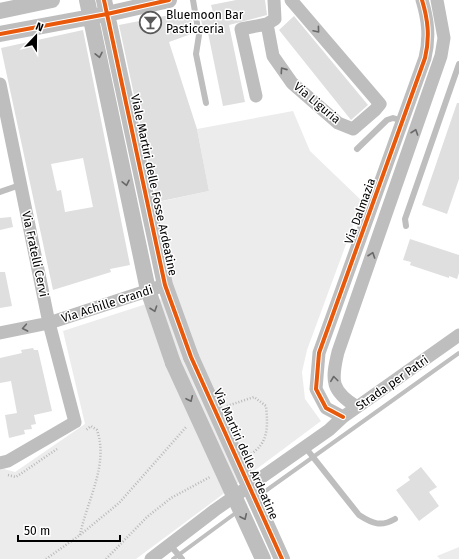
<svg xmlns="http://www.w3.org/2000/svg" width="459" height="559" font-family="'Fira Sans',sans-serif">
<rect width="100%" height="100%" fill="#fff"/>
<path fill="#ececec" d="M 293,111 L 310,151 L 362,201 L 307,350 L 302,372 L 305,399 L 321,421 L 136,559 L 0,559 L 0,470 L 4,469 L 15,472 L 85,424 L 63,331 L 174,295 L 154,203 L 209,191 L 197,129 Z
M 459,547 L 459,559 L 440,559 L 437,556 Z"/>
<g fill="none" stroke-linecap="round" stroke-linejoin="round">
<path stroke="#bfbfbf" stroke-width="4" d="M 257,497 L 459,353
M 173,559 L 237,512"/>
</g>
<path fill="#dfdfdf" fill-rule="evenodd" d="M 236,0 L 265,0 L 267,15 L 229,25 L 245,102 L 223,106 L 207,28 L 203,30 L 201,19 L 214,16 L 211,5 Z
M 190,11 L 194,33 L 169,42 L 197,129 L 209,191 L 157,202 L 119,25 Z
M 294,16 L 368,105 L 351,120 L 279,30 Z
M 83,30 L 130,265 L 110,269 L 111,272 L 53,290 L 1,48 ZM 83,158 L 93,207 L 65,212 L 61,190 L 57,191 L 51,164 Z
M 457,103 L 459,103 L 459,179 L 447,214 L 422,205 Z
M 11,217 L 13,227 L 0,230 L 0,218 Z
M 410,239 L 459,255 L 459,273 L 457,279 L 449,276 L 449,278 L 410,265 L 411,262 L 403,260 Z
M 0,272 L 5,272 L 12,306 L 0,308 Z
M 33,348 L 34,350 L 38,350 L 52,411 L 34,415 L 36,424 L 31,425 L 32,429 L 24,430 L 25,434 L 9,438 L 5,415 L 17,413 L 11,381 L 0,383 L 0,358 L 22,353 L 21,350 Z
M 421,467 L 437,487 L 429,492 L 439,506 L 419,521 L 396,490 L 410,480 L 408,477 Z"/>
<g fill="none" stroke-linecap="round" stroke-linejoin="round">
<path stroke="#b9b9b9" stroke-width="2.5" stroke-dasharray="1 2" stroke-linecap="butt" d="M 227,406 L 254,397 L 266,406 C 268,426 269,444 249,455
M 8,475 L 16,477 L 57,449
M 80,535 C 87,500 109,465 97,430 L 91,426 L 86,430
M 46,559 L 80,535 L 119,503 L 187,426
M 106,559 L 147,517 L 171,498 L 210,477"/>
<path stroke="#bebebe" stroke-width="6" d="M 193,0 L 199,35 L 196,54 L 206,103
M 357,149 L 387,120 L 393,118 L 403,121
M 0,192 L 20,185
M 406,226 L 405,219 L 459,64
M 305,447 L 359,515 C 373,524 381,527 395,519
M 170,545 L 182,559"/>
<path stroke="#bebebe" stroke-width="13" d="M 274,0 L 275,19 L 267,24 L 273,56 L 292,83 L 338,123 L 353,129 L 375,110 L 380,104 L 291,0
M 0,84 L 49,323 L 75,422 L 8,461 L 0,463
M 256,96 L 241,29 L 267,24
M 0,333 L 49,323 L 165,285
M 357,407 C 331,391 331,381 338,352 L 441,56 L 444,38 L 437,0
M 343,417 L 326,408 L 316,389 L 319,353 L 425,58 C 430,37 428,20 422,0
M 151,559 L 215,510 L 329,430 L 343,417 L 459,335"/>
<path stroke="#bebebe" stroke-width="16" d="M 87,0 L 148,290 L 173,363
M 104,0 L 165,285 L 191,357
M 0,11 L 52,0
M 0,34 L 107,14 L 169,0"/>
<path stroke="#bebebe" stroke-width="16" d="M 191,357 L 282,559
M 173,363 L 263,559"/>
<defs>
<path id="cycleway" d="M 104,0 L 165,285 L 191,357 L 282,559
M 0,34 L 107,14 L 169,0
M 343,417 L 326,408 L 316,389 L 319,353 L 425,58 C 430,37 428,20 422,0"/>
</defs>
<use href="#cycleway" stroke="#fff" stroke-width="6"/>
<use href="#cycleway" stroke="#e8590c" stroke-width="4"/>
</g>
<defs><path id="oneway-chevron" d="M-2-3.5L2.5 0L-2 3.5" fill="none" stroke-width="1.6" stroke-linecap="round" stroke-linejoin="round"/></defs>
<g stroke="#686868">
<use href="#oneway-chevron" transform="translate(317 30) rotate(50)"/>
<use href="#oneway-chevron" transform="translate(99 55) rotate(78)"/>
<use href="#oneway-chevron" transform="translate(283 70) rotate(-125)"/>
<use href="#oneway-chevron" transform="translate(415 132) rotate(-71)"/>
<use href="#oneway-chevron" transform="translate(126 183) rotate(78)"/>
<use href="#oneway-chevron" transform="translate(372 255) rotate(-71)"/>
<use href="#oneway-chevron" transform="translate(154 309) rotate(71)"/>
<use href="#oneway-chevron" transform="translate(25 328) rotate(169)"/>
<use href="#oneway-chevron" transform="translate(334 379) rotate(-97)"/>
<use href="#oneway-chevron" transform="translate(190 399) rotate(65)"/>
<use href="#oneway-chevron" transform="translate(244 517) rotate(65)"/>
</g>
<defs>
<symbol id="bar-ring" viewBox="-11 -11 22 22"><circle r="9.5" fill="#fff" stroke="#595959" stroke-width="1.5"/><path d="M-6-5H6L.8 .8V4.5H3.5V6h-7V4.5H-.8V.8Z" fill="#595959"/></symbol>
</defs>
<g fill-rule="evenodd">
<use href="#bar-ring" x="138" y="10" width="25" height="25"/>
</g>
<g text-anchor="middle" stroke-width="3" stroke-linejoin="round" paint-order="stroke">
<g font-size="12" fill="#000" stroke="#fff" text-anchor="start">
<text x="166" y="19">Bluemoon Bar<tspan x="166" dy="14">Pasticceria</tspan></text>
</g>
<g font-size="12" fill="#000" stroke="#fff">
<text transform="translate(317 103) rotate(40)" y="4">Via Liguria</text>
<text transform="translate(154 185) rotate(78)" y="4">Viale Martiri delle Fosse Ardeatine</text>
<text transform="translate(360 211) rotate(-70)" y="4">Via Dalmazia</text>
<text transform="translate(35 254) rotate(78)" y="4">Via Fratelli Cervi</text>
<text transform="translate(107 304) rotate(-18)" y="4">Via Achille Grandi</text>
<text transform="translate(392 383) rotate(-35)" y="4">Strada per Patri</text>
<text transform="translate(246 454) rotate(66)" y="4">Via Martiri delle Ardeatine</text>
</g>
</g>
<g transform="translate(36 36) rotate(22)" stroke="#ffffff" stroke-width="3" paint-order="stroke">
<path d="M0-3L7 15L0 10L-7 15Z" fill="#000000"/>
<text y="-6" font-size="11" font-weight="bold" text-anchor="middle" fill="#000000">N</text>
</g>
<path d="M18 535v6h102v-6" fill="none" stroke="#000000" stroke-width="2"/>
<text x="24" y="535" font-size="12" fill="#000000" stroke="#ffffff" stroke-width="3" paint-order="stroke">50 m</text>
</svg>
